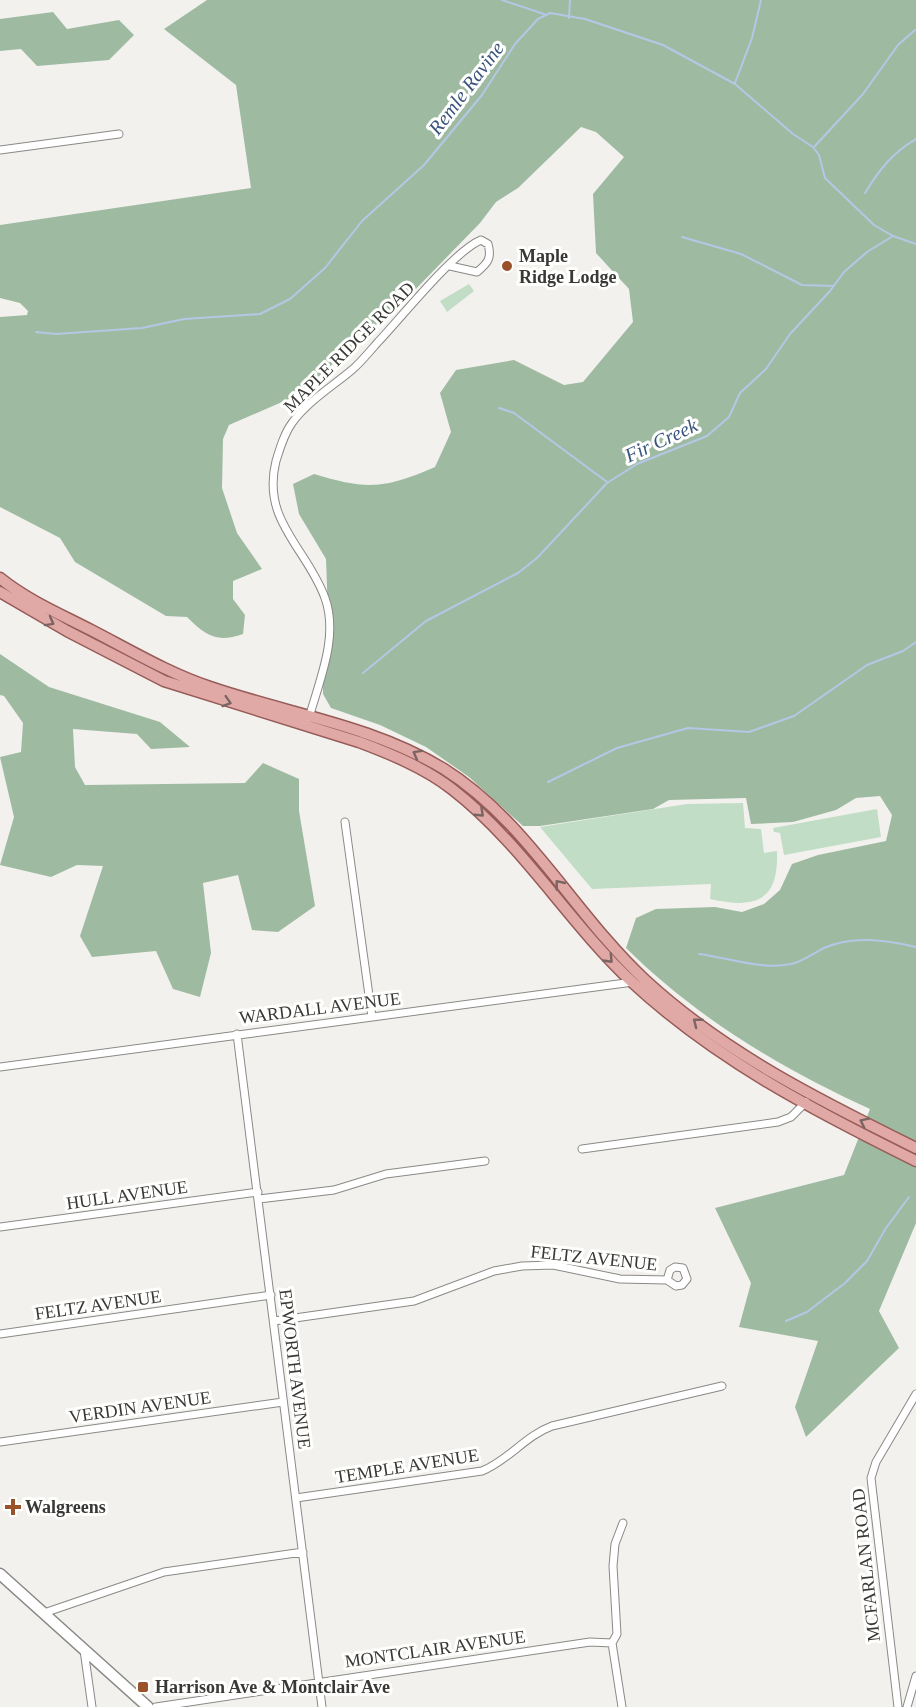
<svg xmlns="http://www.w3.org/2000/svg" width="916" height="1707" font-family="Georgia,serif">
<rect width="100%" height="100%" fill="#f3f1ee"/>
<path fill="#c1ddc5" d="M 469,284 L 474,291 L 447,312 L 440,301 Z
M 743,803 L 745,828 L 761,829 L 764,853 L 777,851 C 779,902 755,909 710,899 L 711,884 L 592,889 L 540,827 L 687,804 Z
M 877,809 L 881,837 L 784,855 L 780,833 L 774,832 L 773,828 Z"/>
<path fill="#9ebba2" d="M 207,0 L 916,0 L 916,1223 L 879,1311 L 899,1348 L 806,1437 L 795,1407 L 818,1341 L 739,1327 L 751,1283 L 715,1208 L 844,1175 L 870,1109 C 780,1068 697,1018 626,948 L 636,918 L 656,909 L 715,907 L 742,912 L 764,904 L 780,890 L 792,864 L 818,855 L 886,841 L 892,815 L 880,796 L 856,798 L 836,810 L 793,822 L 751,824 L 746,798 L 669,800 L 653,809 L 540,826 L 523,826 L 469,777 L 426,747 L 380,725 L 331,708 L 323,694 L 323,670 L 329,642 L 326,559 L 299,514 L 293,484 L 314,474 C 367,490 384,489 435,467 L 451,432 L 440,393 L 456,370 L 514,360 L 564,385 L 583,382 L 633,322 L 629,289 L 596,253 L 593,194 L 624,157 L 596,132 L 581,127 L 518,188 L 496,202 L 480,223 L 407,298 L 298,395 L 229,425 L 223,439 L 222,488 L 237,533 L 262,569 L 233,581 L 233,599 L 245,615 L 243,634 C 217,643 206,636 187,617 L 166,616 L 75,562 L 60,538 L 0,507 L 0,317 L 27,315 L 28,311 L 20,303 L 0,298 L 0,225 L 251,188 L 236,85 L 164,29 Z
M 53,12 L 67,29 L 119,20 L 134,35 L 109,60 L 37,66 L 21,49 L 0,51 L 0,19 Z
M 0,654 L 49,687 L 160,722 L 190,747 L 151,749 L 137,734 L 73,729 L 75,767 L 85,785 L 245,783 L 263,763 L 299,779 L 299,811 L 315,906 L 278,932 L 252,930 L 238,875 L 203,883 L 211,953 L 200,997 L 173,989 L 156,951 L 92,957 L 80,936 L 103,866 L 77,865 L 51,877 L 0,865 L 14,817 L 0,757 L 21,752 L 23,723 L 4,696 L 0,695 Z"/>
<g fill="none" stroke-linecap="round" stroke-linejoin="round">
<path stroke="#b4c7e5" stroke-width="2" d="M 502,0 L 544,14
M 569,18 L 570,0
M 735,83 L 752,38 L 761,0
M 814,147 L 863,94 L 898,45 L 915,30
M 865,193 C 879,170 893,152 916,139
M 682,237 L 741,254 L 802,285 L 834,286
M 36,332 L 56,334 L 142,328 L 184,319 L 260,314 L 290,299 L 325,268 L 362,221 L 424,165 L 482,95 L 515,44 L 538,19 L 550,13 L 585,19 L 663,45 L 735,84 L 793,134 L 813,147 L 819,155 L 825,178 L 874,225 L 893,236
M 499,408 L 514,413 L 607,482
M 363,673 L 426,621 L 518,573 L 537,558 L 607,483 L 637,464 L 707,436 L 729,417 L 740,393 L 766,369 L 790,334 L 830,291 L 844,272 L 867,252 L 893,236 L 916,244
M 548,782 L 617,748 L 688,728 L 749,732 L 794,716 L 867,665 L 903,651 L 916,642
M 699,954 C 730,958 760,970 791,964 C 802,962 814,953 824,948 C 853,935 886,940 916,947
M 786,1321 L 807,1312 L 845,1283 L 867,1261 L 886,1228 L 909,1197"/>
<defs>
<path id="minor" d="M 0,150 L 119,134
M 309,718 C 319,681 339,637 325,598 C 307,548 261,521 276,461 C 280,448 284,434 292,423 C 308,401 333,386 353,369 C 362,361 370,351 378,342 C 401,318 454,251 481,240 L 488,244 C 492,258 488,263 477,272 L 450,266
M 345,822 L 372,1017
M 237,1034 L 322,1707
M 0,1067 L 633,982
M 582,1149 L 778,1122 L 791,1117 L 806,1102
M 259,1199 L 334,1190 L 386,1174 L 485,1161
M 0,1227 L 258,1192
M 274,1321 L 414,1301 L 494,1271 L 522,1266 L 553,1265 L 620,1279 L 667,1280 L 676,1286 L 682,1285 L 687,1279 L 683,1268 L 675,1267 L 670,1270 L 667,1280
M 0,1334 L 271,1295
M 0,1442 L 283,1402
M 296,1498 L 482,1471 C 509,1460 525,1436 552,1426 L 722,1386
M 44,1613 L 164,1572 L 303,1552
M 84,1650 L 92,1707
M 156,1707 L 590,1642 L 612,1643
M 622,1707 L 612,1643 L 617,1634 L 613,1566 L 615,1544 L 623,1523
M 898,1707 L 871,1478 L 876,1462 L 916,1394
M 907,1707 L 916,1676"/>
<path id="secondary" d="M 0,1574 L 148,1707"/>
<path id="primary" d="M 0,578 C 27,600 60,614 91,630 C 130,650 168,673 210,687 C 289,714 371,725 444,769 C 527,821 574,914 645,980 C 724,1053 821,1101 916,1148
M 0,592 L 67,631 L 164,681 L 359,742 C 391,754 425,768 452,789 C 522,843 568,922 632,982 C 716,1060 815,1111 916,1161"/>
</defs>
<use href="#minor" stroke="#8a8986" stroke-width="9"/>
<use href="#secondary" stroke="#8a8986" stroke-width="13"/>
<use href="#primary" stroke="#985c58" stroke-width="13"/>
<use href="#minor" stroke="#fff" stroke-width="7"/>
<use href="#secondary" stroke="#fff" stroke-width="10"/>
<use href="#primary" stroke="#e0a9a6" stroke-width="10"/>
</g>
<defs><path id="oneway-chevron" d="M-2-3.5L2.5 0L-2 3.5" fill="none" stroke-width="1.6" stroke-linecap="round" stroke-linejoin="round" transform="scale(1.5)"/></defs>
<g stroke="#7b6563">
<use href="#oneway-chevron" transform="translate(50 622) rotate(29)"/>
<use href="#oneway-chevron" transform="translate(227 702) rotate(17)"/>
<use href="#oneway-chevron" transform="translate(417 754) rotate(-151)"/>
<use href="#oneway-chevron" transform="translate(480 813) rotate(43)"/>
<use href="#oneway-chevron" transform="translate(559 884) rotate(-129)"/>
<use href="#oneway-chevron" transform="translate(609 959) rotate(46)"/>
<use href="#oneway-chevron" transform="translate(697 1022) rotate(-142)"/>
<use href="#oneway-chevron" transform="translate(864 1122) rotate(-154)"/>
</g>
<g fill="#99522a" stroke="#fffffe" stroke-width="2">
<circle cx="507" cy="266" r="6"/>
<path d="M10 1498h6v6h6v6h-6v6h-6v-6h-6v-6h6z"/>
<rect x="137" y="1681" width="12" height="12" rx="3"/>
</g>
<g text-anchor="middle" stroke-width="6" stroke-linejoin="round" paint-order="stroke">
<g font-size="18" font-weight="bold" fill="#383836" stroke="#fffffe" text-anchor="start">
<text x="519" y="262">Maple<tspan x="519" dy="21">Ridge Lodge</tspan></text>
<text x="25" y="1513">Walgreens</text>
<text x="155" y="1693">Harrison Ave &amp; Montclair Ave</text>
</g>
<g font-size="18" fill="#383836" stroke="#fffffe">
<text transform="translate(349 347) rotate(-45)" y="6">MAPLE RIDGE ROAD</text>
<text transform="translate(320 1008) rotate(-7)" y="6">WARDALL AVENUE</text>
<text transform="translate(127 1195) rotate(-8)" y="6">HULL AVENUE</text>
<text transform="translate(594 1258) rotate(6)" y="6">FELTZ AVENUE</text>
<text transform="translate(98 1305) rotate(-8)" y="6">FELTZ AVENUE</text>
<text transform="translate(295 1369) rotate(83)" y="6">EPWORTH AVENUE</text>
<text transform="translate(140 1407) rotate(-8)" y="6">VERDIN AVENUE</text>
<text transform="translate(407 1466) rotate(-9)" y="6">TEMPLE AVENUE</text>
<text transform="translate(866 1565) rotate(-96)" y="6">MCFARLAN ROAD</text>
<text transform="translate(435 1649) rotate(-8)" y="6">MONTCLAIR AVENUE</text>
</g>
<g font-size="20" font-style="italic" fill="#39547e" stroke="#fffffe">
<text transform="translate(466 88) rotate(-53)" y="7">Remle Ravine</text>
<text transform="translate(661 440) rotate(-25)" y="7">Fir Creek</text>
</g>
</g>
</svg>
